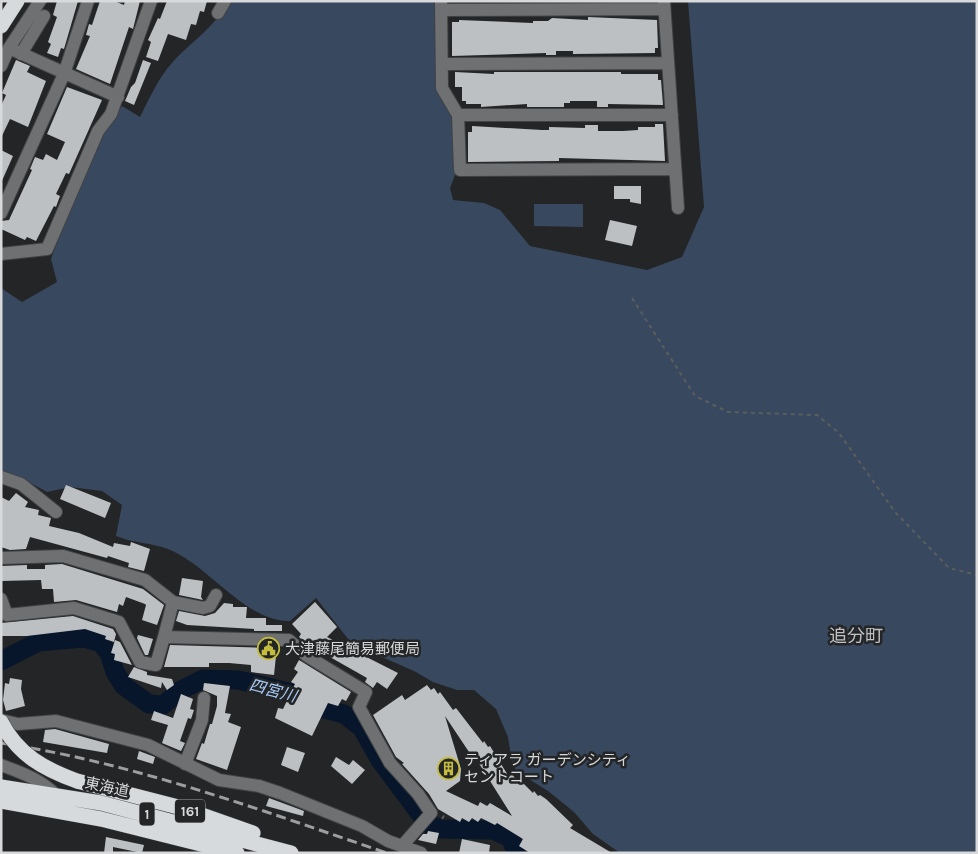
<svg xmlns="http://www.w3.org/2000/svg" width="978" height="854" font-family="Karla,'Noto Sans JP',sans-serif">
<rect width="100%" height="100%" fill="#232527"/>
<path fill="#38485e" d="M 228,1 L 433,2 L 439,12 L 438,78 L 455,118 L 455,175 L 450,188 L 453,200 L 484,203 L 500,210 L 530,246 L 647,270 L 682,257 L 704,207 L 688,1 L 977,1 L 977,853 L 620,853 L 593,834 L 574,812 L 548,791 L 516,771 L 511,757 L 508,737 L 496,709 L 474,690 L 457,690 L 433,682 L 414,671 L 352,644 L 316,598 L 290,621 C 245,622 209,565 168,549 C 152,543 133,543 116,536 L 122,505 L 102,491 L 70,487 L 47,492 L 27,481 L 1,471 L 1,288 L 22,302 L 57,282 L 51,259 L 78,185 L 104,132 L 122,106 L 140,117 C 149,99 158,79 171,64 C 190,42 215,28 228,1 Z
M 534,204 L 583,204 L 583,227 L 534,226 Z"/>
<g fill="none" stroke-linecap="round" stroke-linejoin="round">
<path stroke="#07162a" stroke-width="19" d="M 1,658 L 3,660 L 38,642 L 84,638 L 101,643 L 109,653 L 115,672 L 124,686 L 149,704 L 163,705 L 181,690 L 203,679 L 238,680 L 296,694 L 324,709 L 344,714 L 362,728 L 380,760 L 427,823 L 440,829 L 493,830 L 510,838 L 517,853"/>
</g>
<path fill="#bdc0c3" fill-rule="evenodd" d="M 57,1 L 78,1 L 64,49 L 61,48 L 58,57 L 47,53 L 51,44 L 48,42 L 57,17 L 53,15 Z
M 100,1 L 114,1 L 124,5 L 125,1 L 140,1 L 133,29 L 129,27 L 110,84 L 76,69 L 90,36 L 86,35 L 89,24 L 92,25 Z
M 167,1 L 207,1 L 204,12 L 200,11 L 196,25 L 191,24 L 186,40 L 168,34 L 158,61 L 146,57 L 151,42 L 148,40 L 158,18 L 160,19 Z
M 588,17 L 657,20 L 658,48 L 655,48 L 655,53 L 573,54 L 573,51 L 556,51 L 556,55 L 546,55 L 546,53 L 452,56 L 452,22 L 459,22 L 459,20 L 533,23 L 533,21 L 548,21 L 552,18 L 588,20 Z
M 16,60 L 30,66 L 27,72 L 46,81 L 28,127 L 10,119 L 1,138 L 1,106 L 6,95 L 2,93 Z
M 143,60 L 151,63 L 134,105 L 125,101 L 131,87 L 135,83 Z
M 455,72 L 494,74 L 494,72 L 621,72 L 621,74 L 658,74 L 658,80 L 661,80 L 663,105 L 608,104 L 608,107 L 597,107 L 597,101 L 570,101 L 570,103 L 564,103 L 564,107 L 527,107 L 527,104 L 481,107 L 481,104 L 466,104 L 466,101 L 462,101 L 462,87 L 455,87 Z
M 67,87 L 102,100 L 69,174 L 66,173 L 56,194 L 60,196 L 56,207 L 54,206 L 36,241 L 27,237 L 25,240 L 1,229 L 1,221 L 9,220 L 32,170 L 30,169 L 35,157 L 43,160 L 46,154 L 57,160 L 65,142 L 47,134 Z
M 655,124 L 663,124 L 665,161 L 559,158 L 559,161 L 468,162 L 468,132 L 472,132 L 472,126 L 542,130 L 549,130 L 549,127 L 585,128 L 585,125 L 598,125 L 598,131 L 623,131 L 638,130 L 638,127 L 655,127 Z
M 1,150 L 13,156 L 1,183 Z
M 614,186 L 641,186 L 641,204 L 630,202 L 630,199 L 614,199 Z
M 610,220 L 637,226 L 632,246 L 605,240 Z
M 66,485 L 111,503 L 105,518 L 60,499 Z
M 16,493 L 28,502 L 25,507 L 39,510 L 38,515 L 51,518 L 49,526 L 79,533 L 113,547 L 114,543 L 130,546 L 131,542 L 150,549 L 144,571 L 128,567 L 129,563 L 108,556 L 107,558 L 30,537 L 26,549 L 10,550 L 1,547 L 1,497 L 9,501 Z
M 62,564 L 143,589 L 164,605 L 157,625 L 142,620 L 146,605 L 145,604 L 126,597 L 123,606 L 119,604 L 117,612 L 76,600 L 54,602 L 53,589 L 42,589 L 41,580 L 1,581 L 1,566 L 27,565 L 27,569 L 45,569 L 45,565 Z
M 182,578 L 203,581 L 201,597 L 203,600 L 179,595 Z
M 315,602 L 337,627 L 327,637 L 398,673 L 387,689 L 377,682 L 373,688 L 365,682 L 367,678 L 307,644 L 299,637 L 301,634 L 292,624 Z
M 224,603 L 233,604 L 233,607 L 247,607 L 246,618 L 266,618 L 266,625 L 282,625 L 282,631 L 254,631 L 254,629 L 187,625 L 176,621 L 179,611 L 205,616 L 215,613 Z
M 73,616 L 113,629 L 116,634 L 114,642 L 105,639 L 106,636 L 85,629 L 27,636 L 1,636 L 1,623 Z
M 138,635 L 153,639 L 148,655 L 145,655 L 137,638 Z
M 115,640 L 120,642 L 132,665 L 114,660 L 115,654 L 111,653 Z
M 170,645 L 273,648 L 273,656 L 276,656 L 274,675 L 251,672 L 251,665 L 229,663 L 209,663 L 209,667 L 164,667 Z
M 299,660 L 351,692 L 346,701 L 342,699 L 338,706 L 328,703 L 312,736 L 275,718 L 278,708 L 283,709 L 295,684 L 291,682 L 298,672 L 294,669 Z
M 134,667 L 147,672 L 147,675 L 172,679 L 174,685 L 167,690 L 162,682 L 161,688 L 128,677 Z
M 10,678 L 22,680 L 21,689 L 25,706 L 6,711 L 3,700 L 5,683 L 9,684 Z
M 204,683 L 230,686 L 225,713 L 231,714 L 228,722 L 241,727 L 227,770 L 196,759 L 202,743 L 204,744 L 210,724 L 212,724 L 217,706 L 217,696 L 203,690 Z
M 427,685 L 431,690 L 434,688 L 438,694 L 440,692 L 453,710 L 456,708 L 483,743 L 484,741 L 488,747 L 490,746 L 509,777 L 512,774 L 520,785 L 523,783 L 533,793 L 534,791 L 538,796 L 540,795 L 546,799 L 573,825 L 570,828 L 612,853 L 530,853 L 519,846 L 523,839 L 497,823 L 495,825 L 481,818 L 478,822 L 472,818 L 469,822 L 462,818 L 460,822 L 438,809 L 429,794 L 402,764 L 404,763 L 396,757 L 373,715 L 402,695 L 405,700 ZM 445,716 L 473,758 L 475,757 L 512,816 L 490,803 L 487,806 L 480,802 L 478,806 L 446,791 L 460,781 L 461,769 Z
M 181,694 L 193,699 L 190,709 L 194,710 L 191,719 L 188,718 L 180,741 L 185,743 L 181,751 L 162,743 L 168,725 L 151,720 L 154,711 L 173,718 Z
M 55,729 L 109,744 L 107,753 L 43,742 L 45,730 Z
M 287,747 L 305,753 L 298,772 L 281,765 Z
M 139,751 L 155,757 L 153,764 L 137,759 Z
M 336,757 L 349,765 L 353,760 L 365,770 L 352,784 L 331,766 Z
M 269,798 L 304,811 L 303,816 L 266,806 Z
M 428,831 L 439,833 L 436,844 L 418,840 L 423,834 L 427,834 Z
M 106,837 L 144,845 L 142,853 L 113,847 L 113,853 L 104,853 Z
M 462,839 L 490,845 L 489,853 L 459,853 Z"/>
<g fill="none" stroke-linecap="round" stroke-linejoin="round">
<defs>
<path id="minor" d="M 441,1 L 442,88 L 458,115 L 460,170 L 675,169
M 664,1 L 678,208
M 441,10 L 664,9
M 218,13 L 225,1
M 9,48 L 118,97
M 21,54 L 44,16
M 442,64 L 668,63
M 1,66 L 9,48 L 40,1
M 458,115 L 672,115
M 1,213 L 64,74 L 88,1
M 1,254 L 47,249 L 98,131 L 111,114 L 151,1
M 1,477 L 21,484 L 56,512
M 1,558 L 63,556 L 145,580 L 173,602 L 164,637 L 289,640 L 307,656 L 366,692 L 359,707 L 390,763 L 418,794 L 431,813 L 402,846
M 1,599 L 7,615 L 74,608 L 119,622 L 140,662 L 156,665 L 164,637
M 173,602 L 203,608 L 210,606 L 216,595
M 1,720 L 18,724 L 56,721 L 148,745 L 219,780 L 259,786 L 280,793 L 362,826 L 388,841 L 421,853
M 185,764 L 202,720 L 204,698
M 1,765 C 22,773 40,779 56,795"/>
<path id="highway" d="M 1,26 L 17,1
M 77,781 L 182,808 L 253,833
M 1,787 L 101,803 L 291,853
M 1,801 L 101,819 L 237,853"/>
</defs>
<use href="#minor" stroke="#404244" stroke-width="14"/>
<use href="#highway" stroke="#404244" stroke-width="16"/>
<path stroke="#5b5d5e" stroke-width="2" stroke-dasharray="4 4" stroke-linecap="butt" d="M 632,298 L 695,396 L 728,412 L 817,415 L 839,433 L 895,512 L 949,568 L 977,575
M 442,819 L 445,814"/>
<use href="#minor" stroke="#6f7071" stroke-width="12"/>
<use href="#highway" stroke="#d7dadd" stroke-width="15"/>
<path stroke="#9d9ea0" stroke-width="3" stroke-dasharray="10 5" stroke-linecap="butt" d="M 1,743 C 134,763 260,810 387,853"/>
<defs>
<path id="highway-bridge" d="M 1,722 C 18,755 44,769 77,781"/>
</defs>
<use href="#highway-bridge" stroke="#404244" stroke-width="16" stroke-linecap="butt"/>
<use href="#highway-bridge" stroke="#d7dadd" stroke-width="15"/>
</g>
<defs>
<symbol id="civic-ring" viewBox="-11 -11 22 22"><circle r="9.5" fill="#232527" stroke="#c4bc3d" stroke-width="1.5"/><path d="M-.6-6.5H3V-4.5H.6V-3L4-1V1h2V6H-6V1h2V-1L-.6-3ZM-1.2 2.5V6h2.4V2.5Z" fill="#c4bc3d"/></symbol>
<symbol id="building-ring" viewBox="-11 -11 22 22"><circle r="9.5" fill="#232527" stroke="#c4bc3d" stroke-width="1.5"/><path d="M-4-6H4V6H1V3H-1V6H-4ZM-2.5-4.3h1.7v1.8h-1.7ZM.8-4.3h1.7v1.8H.8ZM-2.5-1h1.7V.8h-1.7ZM.8-1h1.7V.8H.8Z" fill="#c4bc3d"/></symbol>
</defs>
<g fill-rule="evenodd">
<use href="#civic-ring" x="256" y="636" width="25" height="25"/>
<use href="#building-ring" x="436" y="756" width="25" height="25"/>
</g>
<g text-anchor="middle" stroke-width="5" stroke-linejoin="round" paint-order="stroke">
<g fill="#232527" stroke="#a2a3a4" stroke-width="1">
<rect x="175" y="799.5" width="30" height="23" rx="4"/>
<rect x="139.5" y="802.5" width="15" height="23" rx="4"/>
</g>
<g font-size="14" font-weight="bold" fill="#d8d9da">
<text x="190" y="816">161</text>
<text x="147" y="819">1</text>
</g>
<g font-size="15" fill="#d8d9da" stroke="#232527" text-anchor="start">
<text x="285" y="654">大津藤尾簡易郵便局</text>
<text x="464" y="765">ティアラ ガーデンシティ<tspan x="464" dy="17">セントコート</tspan></text>
</g>
<g font-size="15" fill="#d8d9da" stroke="#232527">
<text transform="translate(107 787) rotate(12)" y="5">東海道</text>
</g>
<g font-size="16" font-style="italic" fill="#a7caf9" stroke="#232527">
<text transform="translate(273 690) rotate(15)" y="6">四宮川</text>
</g>
<g font-size="18" fill="#bfc1c4" stroke="#232527">
<text x="856" y="642">追分町</text>
</g>
</g>
<rect width="978" height="854" fill="none" stroke="#d8d9da" stroke-width="5"/>
</svg>
